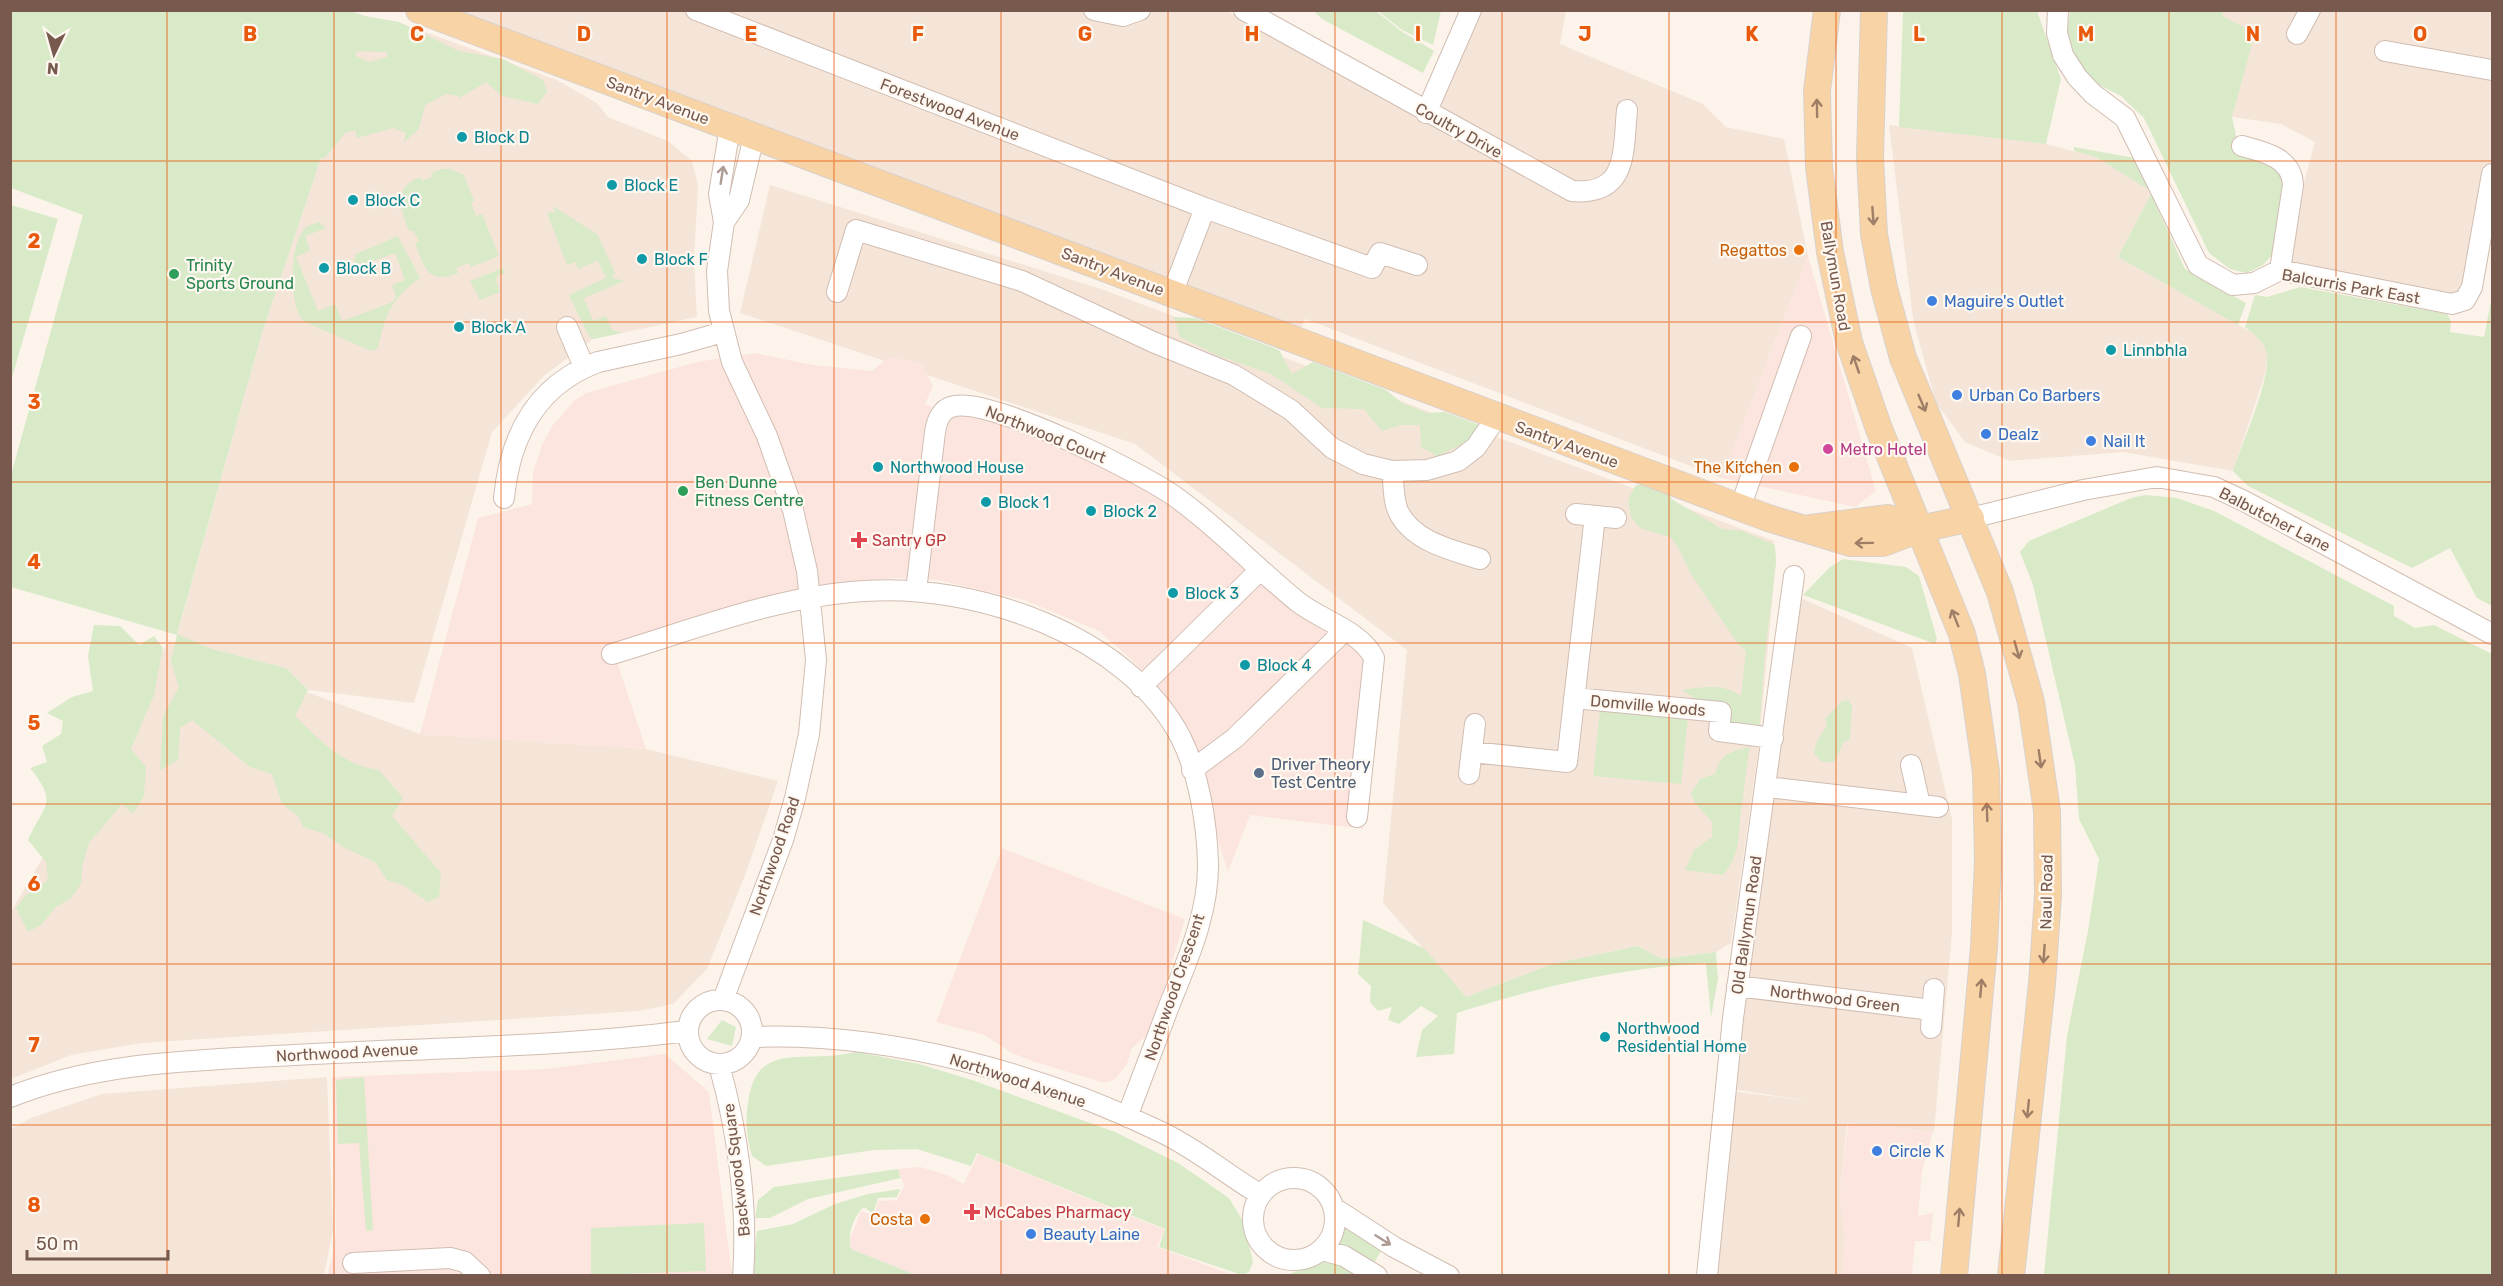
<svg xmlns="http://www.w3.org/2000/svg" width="2503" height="1286" font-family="Rubik,sans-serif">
<rect width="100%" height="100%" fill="#fcf4ea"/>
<path fill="#f4e5d8" d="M 2224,10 L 2492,11 L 2492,171 L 2465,300 L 2280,270 L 2315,142 L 2281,124 L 2232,117 L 2241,79 L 2221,16 Z
M 419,11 L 1227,11 L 1426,113 L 1472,11 L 1566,11 L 1560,44 L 1703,104 L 1726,127 L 1784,139 L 1808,256 L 1722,478 L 1305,319 L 1296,341 Z
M 403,24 L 557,80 L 597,103 L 608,117 L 668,141 L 692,161 L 698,186 L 694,261 L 697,317 L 593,339 L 545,375 L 492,432 L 414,703 L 308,690 L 286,668 L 212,649 L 177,635 L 262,333 L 357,51 Z
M 1889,125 L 2046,144 L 2096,157 L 2152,192 L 2118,257 L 2258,336 L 2268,353 L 2265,374 L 2233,471 L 2123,452 L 2010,461 L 1965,442 L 1936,403 L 1913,319 Z
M 770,185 L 1104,290 L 1774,541 L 1776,562 L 1758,753 L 1731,943 L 1716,952 L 1661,959 L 1638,946 L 1552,964 L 1466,997 L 1383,903 L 1407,650 L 1135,444 L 740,313 Z
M 1801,598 L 1912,648 L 1952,819 L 1952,933 L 1934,1132 L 1847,1123 L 1840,1195 L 1845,1237 L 1843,1275 L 1713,1276 L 1731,1091 L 1810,1101 L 1732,1089 Z
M 169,641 L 420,734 L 646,749 L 778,781 L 744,878 L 707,969 L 673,1004 L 638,1011 L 141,1043 L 71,1055 L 11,1079 L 11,912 Z
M 327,1077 L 333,1230 L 324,1275 L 11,1275 L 11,1129 L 31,1118 L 102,1094 Z"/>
<path fill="#fce5de" d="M 1808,256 L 1876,491 L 1855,507 L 1722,478 Z
M 755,353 L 813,365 L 872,371 L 889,357 L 921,363 L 933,386 L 925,404 L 943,411 L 953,406 L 1144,476 L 1374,658 L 1363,829 L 1250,815 L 1228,872 L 1212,822 L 1192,737 L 1168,699 L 1132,660 L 1099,631 L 1058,614 L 1024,600 L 937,580 L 895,578 L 844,582 L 612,646 L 646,749 L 420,734 L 478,518 L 532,504 L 533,473 L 542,445 L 552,426 L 575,400 L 586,393 L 697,362 Z
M 1002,848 L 1185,919 L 1151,1032 L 1131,1049 L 1127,1064 L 1115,1079 L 1105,1083 L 1038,1063 L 1014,1054 L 984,1035 L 936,1022 Z
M 665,1054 L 709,1092 L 732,1275 L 327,1276 L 334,1250 L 336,1229 L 332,1077 L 546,1069 Z
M 1848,1123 L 1933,1132 L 1922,1172 L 1918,1216 L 1933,1213 L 1930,1241 L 1915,1241 L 1912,1275 L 1843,1275 L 1845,1237 L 1840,1195 Z
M 978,1154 L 1165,1230 L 1157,1247 L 1233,1275 L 916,1275 L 851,1249 L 850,1239 L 861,1211 L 874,1216 L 878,1201 L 897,1200 L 904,1186 L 898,1169 L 920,1167 L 947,1175 L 964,1184 Z"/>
<path fill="#d8eac8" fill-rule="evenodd" d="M 2070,10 L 2224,11 L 2222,16 L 2255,33 L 2232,117 L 2238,145 L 2267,152 L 2285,179 L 2272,255 L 2263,265 L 2247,273 L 2230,269 L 2209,253 L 2144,118 L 2121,96 L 2085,78 L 2067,36 Z
M 10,11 L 350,11 L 365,16 L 399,22 L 459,51 L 503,59 L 543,80 L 547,92 L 538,104 L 502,96 L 486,82 L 458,99 L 459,96 L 446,94 L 425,105 L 419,129 L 403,143 L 406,133 L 393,128 L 357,138 L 355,130 L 345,133 L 325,158 L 321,158 L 262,333 L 177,634 L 212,649 L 286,668 L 308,690 L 295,716 C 321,741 342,765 379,770 L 403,798 L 392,816 L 441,873 L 439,897 L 428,902 L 403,885 L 387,880 L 375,862 L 343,847 L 323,833 L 303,827 L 298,816 L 282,804 L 272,774 L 250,767 L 192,720 L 180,728 L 178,760 L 160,770 L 163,716 L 179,687 L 171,661 L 177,635 L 11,587 L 11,475 L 83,215 L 11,188 ZM 357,51 L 387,52 L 387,57 L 369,62 L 356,56 Z
M 1314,11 L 1376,11 L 1401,31 L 1434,51 L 1423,73 L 1322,19 Z
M 1378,11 L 1441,11 L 1433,45 L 1402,30 Z
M 1903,11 L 2037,11 L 2061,79 L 2046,144 L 1899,127 Z
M 2074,147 L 2135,158 L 2185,269 L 2246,303 L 2238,325 L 2118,257 L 2152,192 L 2096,157 L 2074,151 Z
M 442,169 L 450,169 L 464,175 L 474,201 L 471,203 L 476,216 L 482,214 L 499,256 L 471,267 L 469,263 L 456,268 L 458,273 C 428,285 425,268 415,244 L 419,241 L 413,230 L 409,231 C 400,209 392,188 420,177 L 422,181 L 432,177 L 431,173 Z
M 11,205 L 58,219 L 11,381 L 10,205 Z
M 553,206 L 598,235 L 615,273 L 613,278 L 624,281 L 584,298 L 593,321 L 606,316 L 612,330 L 622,333 L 593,339 L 589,336 L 569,295 L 606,278 L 598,261 L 578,269 L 575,262 L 567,265 L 547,213 L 555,212 Z
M 319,222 L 326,228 L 305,236 L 310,250 L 296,257 L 318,311 L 335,304 L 342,321 L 393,302 L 396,297 L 392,285 L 405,280 L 395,253 L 352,269 L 356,254 L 398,236 L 420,278 C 391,299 385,315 378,348 L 371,351 L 303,321 C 289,304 289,249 303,231 C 307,225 313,224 319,222 Z
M 503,268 L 505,273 L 497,276 L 496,281 L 500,292 L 480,300 L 470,281 Z
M 2300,287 L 2447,314 L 2451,321 L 2450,332 L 2484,337 L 2492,296 L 2492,606 L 2477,598 L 2450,548 L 2412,568 L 2248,486 L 2233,471 C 2242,443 2270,382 2267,355 C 2266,343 2254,334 2245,327 L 2255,295 L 2267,297 Z
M 1174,317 L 1195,318 L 1279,350 L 1292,374 L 1313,362 L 1386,390 L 1402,403 L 1428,413 L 1445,412 L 1479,425 L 1478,433 L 1465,443 L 1437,456 L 1421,447 L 1420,425 L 1401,425 L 1382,431 L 1364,409 L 1322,408 L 1271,374 L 1219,356 L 1180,337 Z
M 1636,485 L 1660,485 L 1673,500 L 1722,529 L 1742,531 L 1775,545 L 1776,562 L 1765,654 L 1759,733 L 1731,727 L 1704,704 L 1682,690 C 1703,687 1724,683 1741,696 L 1746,651 L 1738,644 L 1691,574 L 1677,545 L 1670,537 L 1640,528 L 1631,517 L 1628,500 Z
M 2145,495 L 2177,498 L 2214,511 L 2394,606 L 2394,616 L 2415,628 L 2434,625 L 2492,654 L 2492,1275 L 2044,1275 L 2067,1036 L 2088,931 L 2099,859 L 2079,819 L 2075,765 L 2033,585 L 2020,552 L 2029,541 L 2131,498 Z
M 1843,559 L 1906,567 L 1919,576 L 1937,639 L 1935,644 L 1803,595 L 1830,567 Z
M 94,625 L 120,626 L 139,645 L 154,636 L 163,648 L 154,695 L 131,749 L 146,767 L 144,796 L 133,814 L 122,804 L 89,843 L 82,867 L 81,884 L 71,898 L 56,907 L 41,925 L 28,932 L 16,908 L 25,896 L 48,880 L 46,862 L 28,840 C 44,804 59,804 30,768 L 47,762 L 42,746 L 61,734 L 63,721 L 47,713 L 72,697 L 93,691 L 88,656 Z
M 1848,700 L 1852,705 L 1850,739 L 1844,742 L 1834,762 L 1822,762 L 1814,753 L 1816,743 L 1827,725 L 1825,719 L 1842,701 Z
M 1600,709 L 1688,718 L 1681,784 L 1593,776 Z
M 1750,747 C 1746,766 1745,785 1742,803 C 1737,830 1743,853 1723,875 L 1685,870 L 1694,850 L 1712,837 L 1712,822 L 1695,803 L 1691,793 L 1700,779 L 1715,774 C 1720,753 1731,752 1750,747 Z
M 1363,920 L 1425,949 L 1466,997 L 1552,964 L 1638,946 L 1662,959 L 1716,952 L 1718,979 L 1711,1017 L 1706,963 C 1621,968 1537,987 1457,1013 L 1454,1054 L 1416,1057 L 1422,1030 L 1438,1016 L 1421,1006 L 1399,1024 L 1388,1020 L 1392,1007 L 1378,1011 L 1370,1002 L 1371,986 L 1358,974 Z
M 722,1020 L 736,1027 L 732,1046 L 707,1039 Z
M 856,1052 L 919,1064 L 975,1081 L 1115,1132 L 1178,1163 L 1229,1198 L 1243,1221 L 1253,1262 L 1249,1272 L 1242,1275 L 1159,1247 L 1165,1229 L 977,1153 L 971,1166 L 917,1149 L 874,1150 L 766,1166 L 752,1156 C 746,1136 745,1118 749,1097 C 757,1052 788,1058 824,1056 C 835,1056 846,1054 856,1052 Z
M 364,1077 L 373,1230 L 366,1231 L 359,1143 L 338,1144 L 336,1080 Z
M 898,1169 L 901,1178 L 808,1199 L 770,1218 L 755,1218 L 758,1200 L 774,1187 Z
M 900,1189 L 897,1197 L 878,1198 L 873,1214 L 864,1207 C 853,1216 847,1237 851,1249 L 916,1275 L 752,1276 L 757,1231 L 793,1224 L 835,1204 L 868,1194 Z
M 704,1223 L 706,1271 L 591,1275 L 591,1228 Z
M 1342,1225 L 1381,1251 L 1374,1263 L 1338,1243 Z
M 1325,1262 L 1341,1266 L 1357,1275 L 1286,1275 Z"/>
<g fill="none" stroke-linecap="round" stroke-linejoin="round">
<defs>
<path id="minor" d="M 696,10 L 1205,208 L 1372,268 L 1380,253 L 1417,265
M 1094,10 L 1123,16 L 1140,10
M 1244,10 L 1572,191 C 1628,196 1623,152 1627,110
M 2058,10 L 2057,33 L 2063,55 L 2077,77 L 2093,94 L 2125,118 L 2198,265 L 2233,285 L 2254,283 L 2280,270 L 2452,304 L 2465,300 L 2472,287 L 2492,174
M 2297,34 L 2310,10
M 2385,51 L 2492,70
M 1426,113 L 1471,10
M 2242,146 C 2265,152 2292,158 2293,185 L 2280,270
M 724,222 L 739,200 L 754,136
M 837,292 L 856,230 L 1022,281 L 1153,342 L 1234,375 L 1291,410 L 1332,448 L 1363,464 L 1392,471 L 1427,470 L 1458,461 L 1476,447 L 1496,418
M 1172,294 L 1205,208
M 567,327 L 584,367
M 1392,471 C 1394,484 1393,502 1399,513 C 1414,542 1452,550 1480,559
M 504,498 C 510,436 536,385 598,362 L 681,344 L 723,332
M 1740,508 L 1801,336
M 1576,514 L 1616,518
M 1971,518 L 2083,490 L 2157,477 L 2214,487 L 2244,501 L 2492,634
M 916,591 L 935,432 C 937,420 941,408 955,406 C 994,399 1143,473 1177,498 C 1219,528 1257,569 1298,602 C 1321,620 1361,631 1374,658 L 1357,817
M 612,654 C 695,629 778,596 865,591 C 975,583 1128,635 1181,738 C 1199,774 1207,824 1208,863 C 1209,913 1187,961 1169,1006 C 1155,1043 1141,1080 1127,1117
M 1141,687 L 1259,571
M 1574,698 L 1721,712 L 1719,731 L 1773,738
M 1472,752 L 1567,762 L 1595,516
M 1911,765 L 1920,805
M 1192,770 L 1235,738 L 1344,631
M 1469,774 L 1475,724
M 1767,787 L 1938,807
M 1737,986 L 1932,1010
M688 1032a32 32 0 1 1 64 0a32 32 0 1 1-64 0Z
M 723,1000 L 783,840 L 795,798 L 809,734 L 816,660 L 807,571 L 793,510 L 767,436 L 732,362 L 719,311 L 717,271 L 724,222 L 719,194 L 730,127
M 1931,1028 L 1934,989
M 753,1037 C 888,1032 1040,1073 1161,1132 C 1197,1149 1227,1175 1261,1195
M 719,1065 C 738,1132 748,1207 743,1276
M 10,1097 C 95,1063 184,1061 274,1056 C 411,1048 550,1048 687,1031
M1253 1219a41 41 0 1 1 82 0a41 41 0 1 1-82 0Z
M 1334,1208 L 1394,1247 L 1449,1276
M 1322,1250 L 1344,1256 L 1377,1276
M 353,1263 L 450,1258 L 465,1262 L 480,1276
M 1707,1276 L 1733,1018 L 1794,576"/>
<path id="major" d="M 419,10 L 1768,518 L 1851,543 L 1883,543 L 1920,529 L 1971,518
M 1827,10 L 1817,91 L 1819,167 L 1830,252 L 1849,342 L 1879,429 L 1962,634 L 1972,674 L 1986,772 L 1988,861 L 1984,947 L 1954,1276
M 1874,10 L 1870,157 L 1874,234 L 1884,288 L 1903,358 L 2000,592 L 2031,702 L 2047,811 L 2048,895 L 2042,984 L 2011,1276
M 1811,528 L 1888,518 L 1920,529"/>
</defs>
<use href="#minor" stroke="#d1bdb2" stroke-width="22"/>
<use href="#major" stroke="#d9d1cd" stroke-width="28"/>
<use href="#minor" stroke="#fff" stroke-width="20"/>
<use href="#major" stroke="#f8d3a5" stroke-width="26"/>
</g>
<defs><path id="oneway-shaft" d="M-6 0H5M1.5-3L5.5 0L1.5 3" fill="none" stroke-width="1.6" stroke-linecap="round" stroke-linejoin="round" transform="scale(1.5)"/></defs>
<g stroke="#9e7e67">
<use href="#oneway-shaft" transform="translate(1817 108) rotate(-91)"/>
<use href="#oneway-shaft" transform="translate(1873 216) rotate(86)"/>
<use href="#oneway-shaft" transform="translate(1856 364) rotate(-109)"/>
<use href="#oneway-shaft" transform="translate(1922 403) rotate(67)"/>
<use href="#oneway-shaft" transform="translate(1864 543) rotate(179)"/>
<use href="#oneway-shaft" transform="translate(1955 618) rotate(-112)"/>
<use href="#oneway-shaft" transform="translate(2017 650) rotate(74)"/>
<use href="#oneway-shaft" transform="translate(2040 759) rotate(82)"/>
<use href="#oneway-shaft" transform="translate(1987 812) rotate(-92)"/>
<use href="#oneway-shaft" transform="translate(2044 954) rotate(94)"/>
<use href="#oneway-shaft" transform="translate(1981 988) rotate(-85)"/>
<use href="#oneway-shaft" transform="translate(2028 1109) rotate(96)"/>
<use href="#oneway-shaft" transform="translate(1959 1217) rotate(-85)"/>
</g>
<g stroke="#ad9b94">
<use href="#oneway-shaft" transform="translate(722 175) rotate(-81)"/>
<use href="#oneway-shaft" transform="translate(1383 1240) rotate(32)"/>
</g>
<path fill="none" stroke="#e8590c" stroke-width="1.5" stroke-opacity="0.55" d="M 167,10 L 167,1276M 334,10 L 334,1276M 501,10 L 501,1276M 667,10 L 667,1276M 834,10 L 834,1276M 1001,10 L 1001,1276M 1168,10 L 1168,1276M 1335,10 L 1335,1276M 1502,10 L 1502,1276M 1669,10 L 1669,1276M 1836,10 L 1836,1276M 2002,10 L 2002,1276M 2169,10 L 2169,1276M 2336,10 L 2336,1276M 10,161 L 2492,161M 10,322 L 2492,322M 10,482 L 2492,482M 10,643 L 2492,643M 10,804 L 2492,804M 10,964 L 2492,964M 10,1125 L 2492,1125"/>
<g fill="#0f9aa8" stroke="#fef8f1" stroke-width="2">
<circle cx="462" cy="137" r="6"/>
<circle cx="612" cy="185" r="6"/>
<circle cx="353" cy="200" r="6"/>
<circle cx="642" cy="259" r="6"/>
<circle cx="324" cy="268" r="6"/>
<circle cx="459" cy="327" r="6"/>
<circle cx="2111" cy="350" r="6"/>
<circle cx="878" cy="467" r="6"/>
<circle cx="986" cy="502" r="6"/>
<circle cx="1091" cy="511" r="6"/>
<circle cx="1173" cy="593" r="6"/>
<circle cx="1245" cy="665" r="6"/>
<circle cx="1605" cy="1037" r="6"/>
</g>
<g fill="#e8710a" stroke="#fef8f1" stroke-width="2">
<circle cx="1799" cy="250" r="6"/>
<circle cx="1794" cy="467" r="6"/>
<circle cx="925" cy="1219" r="6"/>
</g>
<g fill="#2e9e5b" stroke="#fef8f1" stroke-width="2">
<circle cx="174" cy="274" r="6"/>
<circle cx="683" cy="491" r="6"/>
</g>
<g fill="#3f7fe0" stroke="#fef8f1" stroke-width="2">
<circle cx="1932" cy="301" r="6"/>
<circle cx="1957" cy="395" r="6"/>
<circle cx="1986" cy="434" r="6"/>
<circle cx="2091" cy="441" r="6"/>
<circle cx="1877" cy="1151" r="6"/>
<circle cx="1031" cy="1234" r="6"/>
</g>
<circle fill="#d1479c" stroke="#fef8f1" stroke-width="2" cx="1828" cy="449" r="6"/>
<g fill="#e0444e" stroke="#fef8f1" stroke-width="2">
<path d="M856 531h6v6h6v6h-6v6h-6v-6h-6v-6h6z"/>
<path d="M969 1203h6v6h6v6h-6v6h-6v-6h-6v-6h6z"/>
</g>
<circle fill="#5c6f8a" stroke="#fef8f1" stroke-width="2" cx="1259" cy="773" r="6"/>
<g text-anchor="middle" stroke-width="4.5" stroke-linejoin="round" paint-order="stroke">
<g font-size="16" fill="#77594d" stroke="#fef8f1">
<text transform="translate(658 100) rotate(21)" y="6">Santry Avenue</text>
<text transform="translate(950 109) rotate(21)" y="6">Forestwood Avenue</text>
<text transform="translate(1459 130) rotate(29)" y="6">Coultry Drive</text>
<text transform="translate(1113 271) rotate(21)" y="6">Santry Avenue</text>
<text transform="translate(1836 276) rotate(80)" y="6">Ballymun Road</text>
<text transform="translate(2351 286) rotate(10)" y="6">Balcurris Park East</text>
<text transform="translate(1046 434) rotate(22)" y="6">Northwood Court</text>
<text transform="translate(1567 444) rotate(20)" y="6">Santry Avenue</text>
<text transform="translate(2275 519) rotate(27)" y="6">Balbutcher Lane</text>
<text transform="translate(1648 705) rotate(5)" y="6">Domville Woods</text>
<text transform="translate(774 856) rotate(-71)" y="6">Northwood Road</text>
<text transform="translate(2046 892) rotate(-89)" y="6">Naul Road</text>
<text transform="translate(1746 925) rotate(-82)" y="6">Old Ballymun Road</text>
<text transform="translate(1174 987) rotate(-71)" y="6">Northwood Crescent</text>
<text transform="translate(1835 998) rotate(7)" y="6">Northwood Green</text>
<text transform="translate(347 1052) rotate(-3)" y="6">Northwood Avenue</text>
<text transform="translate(1018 1080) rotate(18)" y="6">Northwood Avenue</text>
<text transform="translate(736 1170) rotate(-97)" y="6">Backwood Square</text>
</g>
<g font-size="16" fill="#0d838f" stroke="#fef8f1" text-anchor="start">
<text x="474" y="143">Block D</text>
<text x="624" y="191">Block E</text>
<text x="365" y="206">Block C</text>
<text x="654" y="265">Block F</text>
<text x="336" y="274">Block B</text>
<text x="471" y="333">Block A</text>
<text x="2123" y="356">Linnbhla</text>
<text x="890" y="473">Northwood House</text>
<text x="998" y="508">Block 1</text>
<text x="1103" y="517">Block 2</text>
<text x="1185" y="599">Block 3</text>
<text x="1257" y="671">Block 4</text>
<text x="1617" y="1034">Northwood<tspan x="1617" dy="18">Residential Home</tspan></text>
</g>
<g font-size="16" fill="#c56008" stroke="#fef8f1" text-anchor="end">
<text x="1787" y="256">Regattos</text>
<text x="1782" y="473">The Kitchen</text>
<text x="913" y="1225">Costa</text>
</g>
<g font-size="16" fill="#27864d" stroke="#fef8f1" text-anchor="start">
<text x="186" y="271">Trinity<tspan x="186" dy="18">Sports Ground</tspan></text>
<text x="695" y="488">Ben Dunne<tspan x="695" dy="18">Fitness Centre</tspan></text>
</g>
<g font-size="16" fill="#366cbe" stroke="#fef8f1" text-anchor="start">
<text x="1944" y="307">Maguire's Outlet</text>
<text x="1969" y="401">Urban Co Barbers</text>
<text x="1998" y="440">Dealz</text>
<text x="2103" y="447">Nail It</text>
<text x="1889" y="1157">Circle K</text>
<text x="1043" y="1240">Beauty Laine</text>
</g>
<g font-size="16" fill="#b23c85" stroke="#fef8f1" text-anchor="start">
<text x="1840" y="455">Metro Hotel</text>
</g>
<g font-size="16" fill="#be3a42" stroke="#fef8f1" text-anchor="start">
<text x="872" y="546">Santry GP</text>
<text x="984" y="1218">McCabes Pharmacy</text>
</g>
<g font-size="16" fill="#4e5e75" stroke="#fef8f1" text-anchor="start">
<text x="1271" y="770">Driver Theory<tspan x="1271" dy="18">Test Centre</tspan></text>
</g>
</g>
<g font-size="20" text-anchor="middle" font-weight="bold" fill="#e8590c" stroke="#fef8f1" stroke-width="4.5" stroke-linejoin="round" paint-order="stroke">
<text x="250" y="41">B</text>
<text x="417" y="41">C</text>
<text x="584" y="41">D</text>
<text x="751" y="41">E</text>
<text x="918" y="41">F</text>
<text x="1085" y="41">G</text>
<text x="1252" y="41">H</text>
<text x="1418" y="41">I</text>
<text x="1585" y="41">J</text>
<text x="1752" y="41">K</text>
<text x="1919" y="41">L</text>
<text x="2086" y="41">M</text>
<text x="2253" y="41">N</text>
<text x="2420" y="41">O</text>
<text x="34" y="248">2</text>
<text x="34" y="409">3</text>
<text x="34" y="569">4</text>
<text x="34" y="730">5</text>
<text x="34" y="891">6</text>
<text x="34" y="1052">7</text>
<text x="34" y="1212">8</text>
</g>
<rect width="2503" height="1286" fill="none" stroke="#77594d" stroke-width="24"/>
<g transform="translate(54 54) rotate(185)" stroke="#fef8f1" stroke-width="4.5" paint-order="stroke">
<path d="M0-4.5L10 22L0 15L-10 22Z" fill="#77594d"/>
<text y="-9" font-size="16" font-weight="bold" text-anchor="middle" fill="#77594d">N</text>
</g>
<path d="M27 1250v9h141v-9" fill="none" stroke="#77594d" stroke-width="3"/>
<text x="36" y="1250" font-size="18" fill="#77594d" stroke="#fef8f1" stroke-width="4.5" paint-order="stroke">50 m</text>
</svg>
